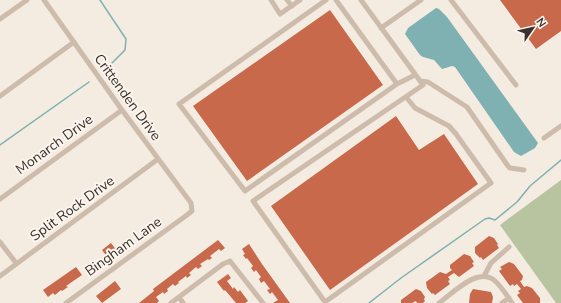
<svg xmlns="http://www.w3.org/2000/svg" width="561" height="303" font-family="'Nunito Sans',sans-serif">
<rect width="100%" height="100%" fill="#f4ebe1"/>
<path fill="#b8c4a0" d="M 561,180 L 561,303 L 556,303 L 500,225 Z"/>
<path fill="#7fb0b2" d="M 436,8 L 439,9 L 447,17 L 538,143 L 535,148 L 521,156 L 514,152 L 455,67 L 452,66 L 442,69 L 434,60 L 423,57 L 420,55 L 405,34 L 408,28 Z"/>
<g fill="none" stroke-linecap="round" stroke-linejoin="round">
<path stroke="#7fb0b2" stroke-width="1.5" d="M 100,0 L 126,39 L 125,50 L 104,71
M 0,145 L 89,82
M 369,303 L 401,278 L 485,219 L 489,218 L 495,220 L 517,202 L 530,186 L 561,160"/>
</g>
<path fill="#c8694b" d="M 500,0 L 561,0 L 561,31 L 536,49 Z
M 330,10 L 383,85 L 247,181 L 193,106 Z
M 396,116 L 419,150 L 444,134 L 478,184 L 330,290 L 271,206 Z
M 489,236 L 494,238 L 498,244 L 497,245 L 499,248 L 483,260 L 481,257 L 480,258 L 475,253 L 475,247 Z
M 218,240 L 225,248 L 221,251 L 219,249 L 210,256 L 212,258 L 209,260 L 208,259 L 200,264 L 202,266 L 198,269 L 196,267 L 189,273 L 191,275 L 187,278 L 186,276 L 178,282 L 179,283 L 175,286 L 173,284 L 167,289 L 168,291 L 164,294 L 163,292 L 156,297 L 159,301 L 157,303 L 139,303 L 154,291 L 153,289 Z
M 111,243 L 117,251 L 108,258 L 102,250 Z
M 249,244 L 262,264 L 290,303 L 273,303 L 278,300 L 272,292 L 270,294 L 267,290 L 270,289 L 264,281 L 261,283 L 259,279 L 261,277 L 256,270 L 254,272 L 251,268 L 253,266 L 247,258 L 246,259 L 243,255 L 245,254 L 242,249 Z
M 464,254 L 470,256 L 474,262 L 472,263 L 474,266 L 459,277 L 454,273 L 448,277 L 450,280 L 448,281 L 450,284 L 435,295 L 433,293 L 432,294 L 427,288 L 426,282 L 440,272 L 446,274 L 452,270 L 450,268 L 450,265 Z
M 509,262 L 514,264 L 523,276 L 522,280 L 520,281 L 524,287 L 527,286 L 532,288 L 540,298 L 540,303 L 523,303 L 517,295 L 520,293 L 518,291 L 521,289 L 517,284 L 514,286 L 513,284 L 510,286 L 499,271 L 502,269 L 500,267 Z
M 76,267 L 82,275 L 66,286 L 68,287 L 62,291 L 61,290 L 55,295 L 53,293 L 48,297 L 43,290 Z
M 228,274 L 231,278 L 227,281 L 233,289 L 234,287 L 238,292 L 240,290 L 248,301 L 245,303 L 236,303 L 225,290 L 224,291 L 217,282 Z
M 115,281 L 121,289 L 102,303 L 96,296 Z
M 416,289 L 421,291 L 425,297 L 424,299 L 425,301 L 423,303 L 417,303 L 416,301 L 412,303 L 401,303 L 401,300 Z
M 473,289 L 491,292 L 493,297 L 492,303 L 469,303 L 470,294 Z"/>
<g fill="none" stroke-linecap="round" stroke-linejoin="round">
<path stroke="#cdbbac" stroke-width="5" d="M 44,0 L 122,110 L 191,203 L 192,211 L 187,215 L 66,303
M 271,0 L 280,14 L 300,0
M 287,0 L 292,6
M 326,0 L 179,104 L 245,191 L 397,84 L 415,75
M 336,0 L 397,84
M 361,0 L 423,85 L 253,201 L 325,302 L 491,183 L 456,134 L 449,126 L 415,108 L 406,97
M 451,0 L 516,85
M 0,19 L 27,0
M 381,28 L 421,0
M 420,81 L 428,82 L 467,107 L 508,166 L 510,168 L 524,170
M 0,96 L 74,42
M 544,138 L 561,126
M 0,199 L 122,110
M 0,242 L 16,263
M 0,276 L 158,159
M 484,276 L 491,263 L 509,247
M 179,297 L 183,303
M 171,303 L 223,264 L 230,261 L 263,303
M 439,303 C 453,293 478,266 495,281 C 502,287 507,296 512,303
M 502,303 L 509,298"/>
</g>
<g text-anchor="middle" stroke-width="4" stroke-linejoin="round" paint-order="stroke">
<g font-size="14" fill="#3b302b" stroke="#fbf5ee">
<text transform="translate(128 97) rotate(54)" y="5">Crittenden Drive</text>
<text transform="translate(54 144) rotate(-36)" y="5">Monarch Drive</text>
<text transform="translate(72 208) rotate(-36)" y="5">Split Rock Drive</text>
<text transform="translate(123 246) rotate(-36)" y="5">Bingham Lane</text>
</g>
</g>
<g transform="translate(533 28) rotate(56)" stroke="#fbf5ee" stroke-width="3" paint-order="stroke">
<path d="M0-3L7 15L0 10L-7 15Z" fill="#3b302b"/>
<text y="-6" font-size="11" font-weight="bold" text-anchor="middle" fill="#3b302b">N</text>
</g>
</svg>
